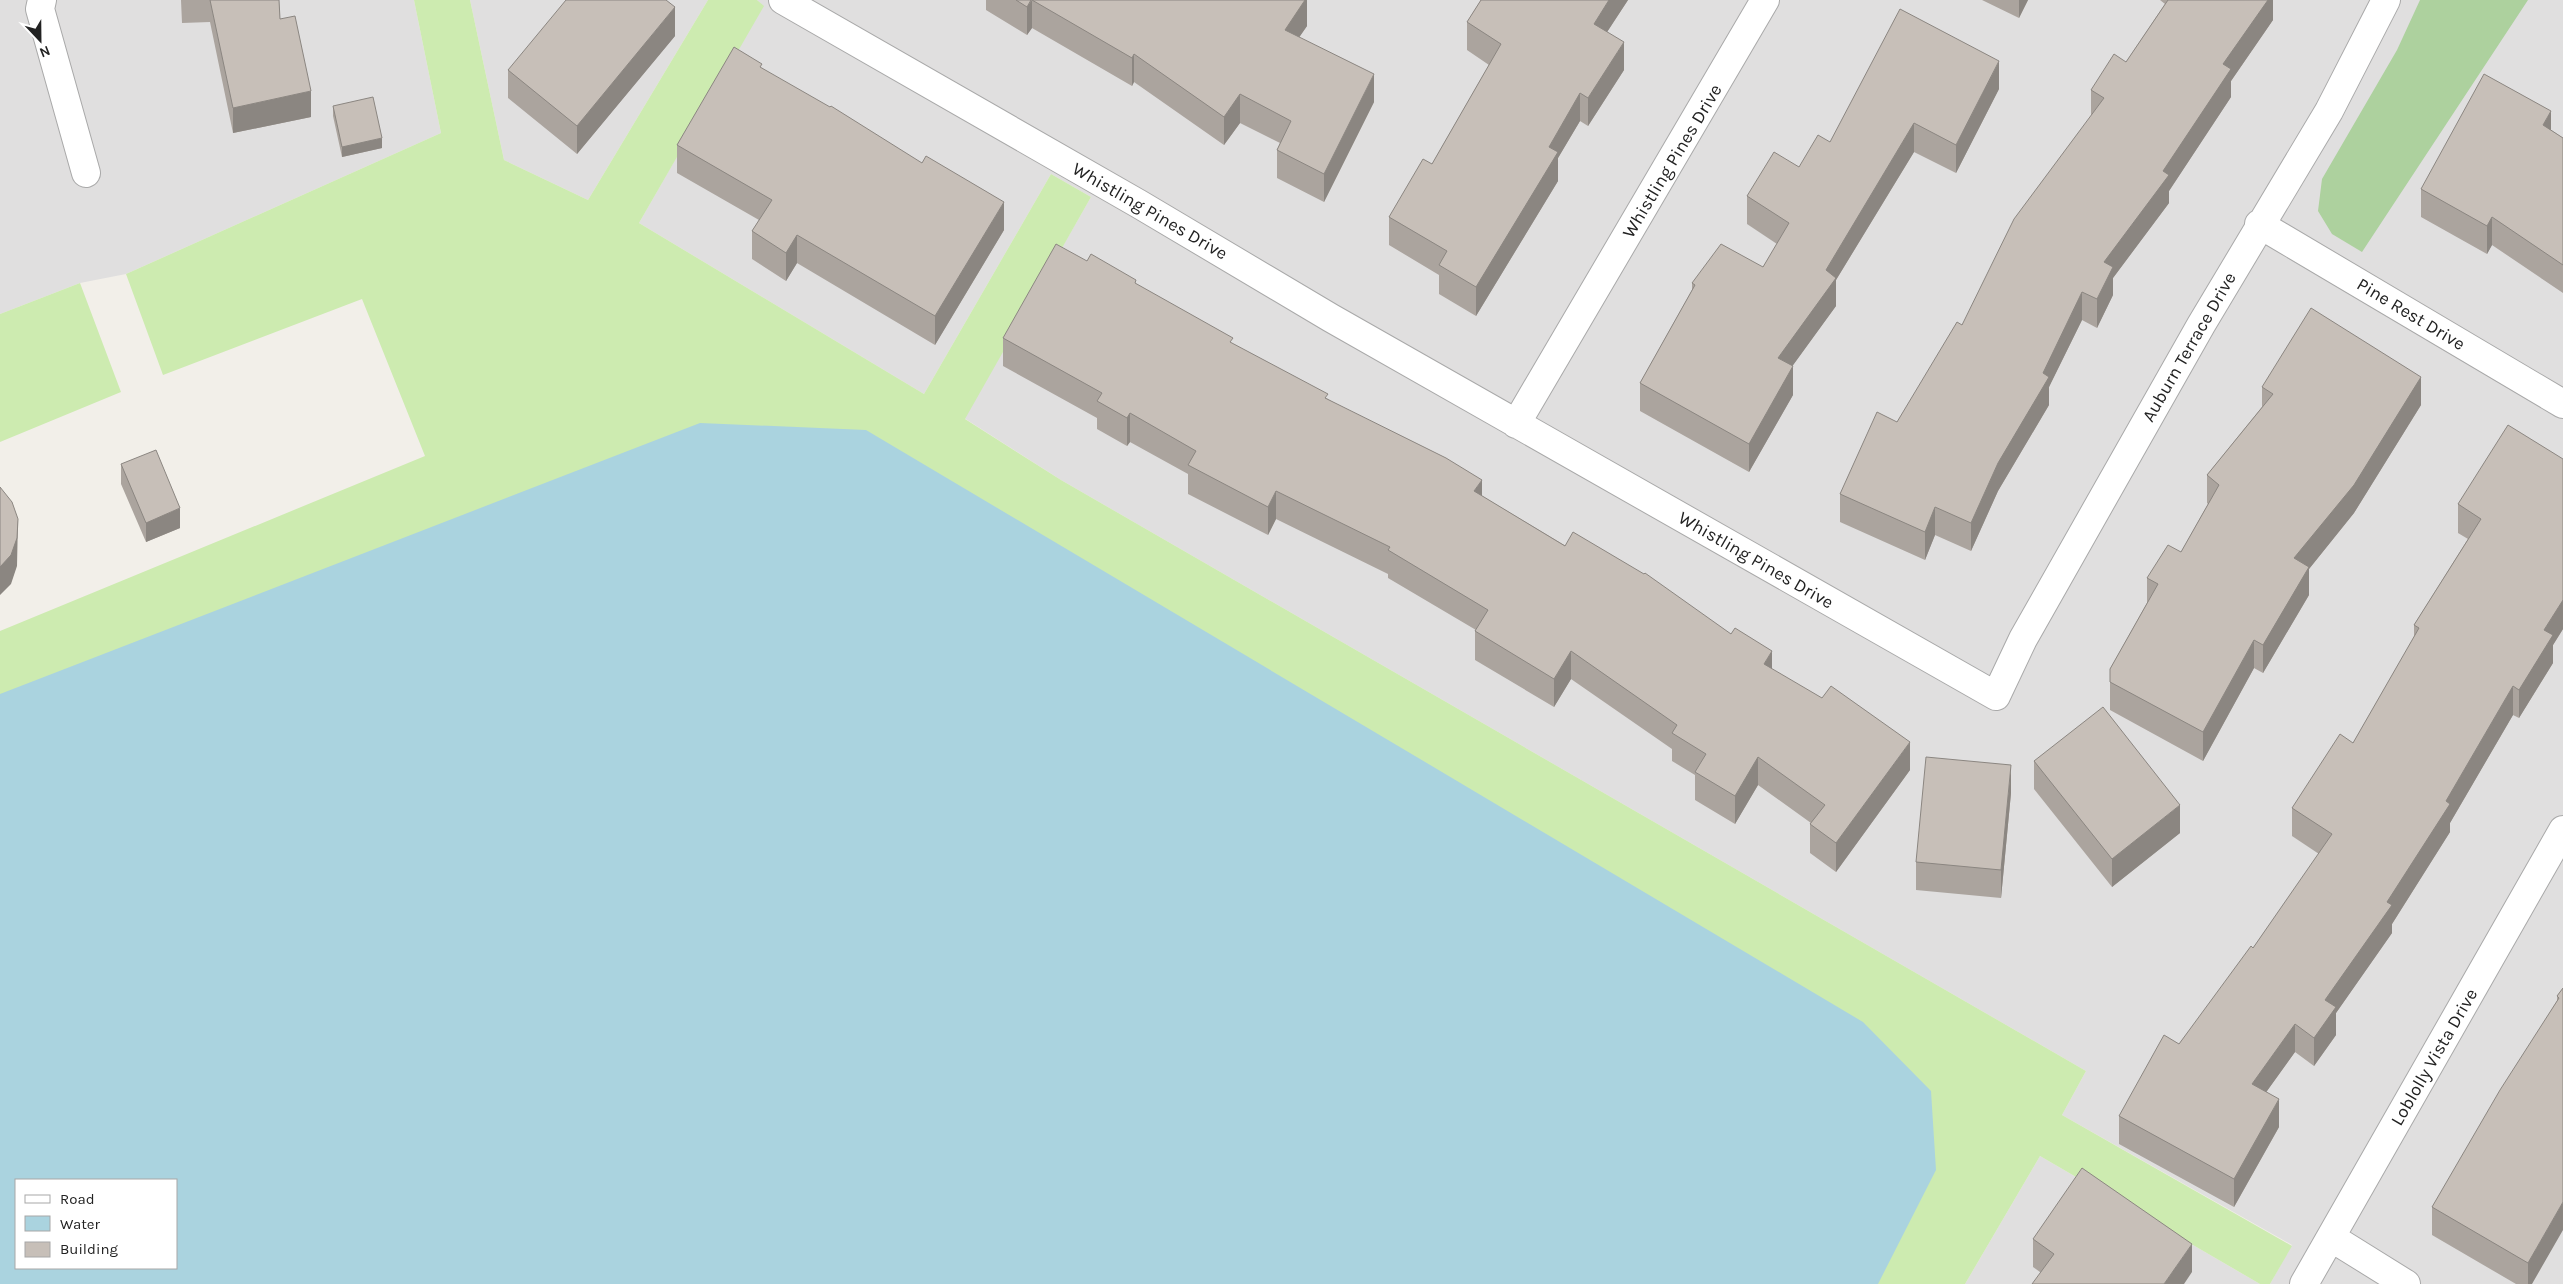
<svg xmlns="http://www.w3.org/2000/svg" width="2563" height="1284" font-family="Karla,sans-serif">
<rect width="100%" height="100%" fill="#f2efe9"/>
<path fill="#e0dfdf" d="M 0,0 L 414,0 L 441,133 L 126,274 L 80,283 L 0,314 Z
M 470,0 L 708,0 L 588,200 L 504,160 Z
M 757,0 L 2563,0 L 2563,1284 L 2270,1284 L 2292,1245 L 2062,1115 L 2086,1071 L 1061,480 L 964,418 L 1091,197 L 1051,174 L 924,394 L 639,223 L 763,6 Z
M 2040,1156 L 2260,1284 L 1965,1284 Z"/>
<path fill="#cdebb0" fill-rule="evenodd" d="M 414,0 L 470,0 L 504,160 L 588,200 L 708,0 L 757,0 L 764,6 L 639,223 L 924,394 L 1051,174 L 1091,197 L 965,419 L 1061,480 L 2086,1071 L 2062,1115 L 2292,1246 L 2270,1284 L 2260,1284 L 2040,1156 L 1965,1284 L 0,1284 L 0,631 L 425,456 L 362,299 L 163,375 L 126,274 L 441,133 ZM 16,1180 L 176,1180 L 176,1268 L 16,1268 Z
M 80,283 L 121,392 L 0,442 L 0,314 Z"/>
<path fill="#add19e" d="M 2420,0 L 2528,0 L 2362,252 L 2332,234 L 2318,211 L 2322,179 L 2397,50 Z"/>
<path fill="#aad3df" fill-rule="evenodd" d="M 700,423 L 866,430 L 1863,1022 L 1931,1091 L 1936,1170 L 1878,1284 L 0,1284 L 0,694 ZM 176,1180 L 176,1268 L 16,1268 L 16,1180 Z"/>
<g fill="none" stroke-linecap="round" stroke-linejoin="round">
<defs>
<path id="street" d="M 42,0 L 40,9 L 86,173
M 783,0 L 1139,204 L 1331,318 L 1996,696 L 2023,639 L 2201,325 L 2329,111 L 2386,0
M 2259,224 L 2563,404
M 1516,424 L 1765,0
M 2332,1238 L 2406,1284
M 2304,1284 L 2563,830"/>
</defs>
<use href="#street" stroke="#a9a9a9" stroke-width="30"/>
<use href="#street" stroke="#fff" stroke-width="28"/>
</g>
<path fill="#aba49e" d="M 181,0 L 279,0 L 280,19 L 311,117 L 233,133 L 210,22 L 182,23 Z
M 986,0 L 1307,0 L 1307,26 L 1299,37 L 1374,102 L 1324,202 L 1277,178 L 1277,150 L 1280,143 L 1240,123 L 1224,145 L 1134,82 L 1132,86 L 1032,28 L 1027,35 L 986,10 Z
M 1481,0 L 1628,0 L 1607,32 L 1624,70 L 1588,126 L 1580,121 L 1558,158 L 1558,181 L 1476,316 L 1439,294 L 1439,275 L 1389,245 L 1389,217 L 1432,164 L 1489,65 L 1467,50 L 1467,22 Z
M 1982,0 L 2028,0 L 2019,18 Z
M 2160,0 L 2273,0 L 2273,20 L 2231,81 L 2231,97 L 2169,191 L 2169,203 L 2113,278 L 2113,295 L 2097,328 L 2082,320 L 2049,387 L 2049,405 L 1998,491 L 1971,551 L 1935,535 L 1925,560 L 1840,522 L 1840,494 L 1897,422 L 1962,325 L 2091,116 L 2091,90 L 2126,62 L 2165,4 Z
M 675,36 L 577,154 L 508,98 L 508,70 Z
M 762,68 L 1004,230 L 935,345 L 797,263 L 786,281 L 752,259 L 752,231 L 759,220 L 677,173 L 677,145 Z
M 1999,89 L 1956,173 L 1914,152 L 1836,280 L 1836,306 L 1792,366 L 1793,395 L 1749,472 L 1640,411 L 1640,383 L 1692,290 L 1692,283 L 1763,267 L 1777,244 L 1747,224 L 1747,196 L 1799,167 L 1830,142 Z
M 333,106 L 382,148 L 342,157 L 333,116 Z
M 2551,130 L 2563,138 L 2563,293 L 2492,245 L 2487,254 L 2421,217 L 2421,189 Z
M 1087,261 L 1136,284 L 1233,344 L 1328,399 L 1482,496 L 1772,669 L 1910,770 L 1836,872 L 1810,853 L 1810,824 L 1811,823 L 1758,785 L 1735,824 L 1695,800 L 1695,775 L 1672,761 L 1672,749 L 1571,679 L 1554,707 L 1475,660 L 1475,631 L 1476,630 L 1388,578 L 1388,574 L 1276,519 L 1268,535 L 1188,494 L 1188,474 L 1130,442 L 1127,446 L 1097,429 L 1097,418 L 1003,366 L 1003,338 Z
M 2262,387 L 2421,405 L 2354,513 L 2309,569 L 2309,595 L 2263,673 L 2254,668 L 2203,761 L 2110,710 L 2110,669 L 2147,603 L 2147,578 L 2181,552 L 2208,504 L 2207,503 L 2207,475 L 2262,407 Z
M 2563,459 L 2563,629 L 2553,645 L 2553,663 L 2519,718 L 2513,715 L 2450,823 L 2450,832 L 2392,924 L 2392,933 L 2336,1013 L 2336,1035 L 2314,1066 L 2295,1052 L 2266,1092 L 2279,1127 L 2234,1207 L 2119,1144 L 2119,1116 L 2179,1044 L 2253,948 L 2319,854 L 2292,836 L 2292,808 L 2353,743 L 2414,638 L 2414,625 L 2468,539 L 2458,533 L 2458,504 Z
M 121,464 L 180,528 L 146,542 L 121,484 Z
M 2034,761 L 2180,833 L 2112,887 L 2034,789 Z
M 2011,793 L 2001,898 L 1916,890 L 1916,862 Z
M 2563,988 L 2532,1284 L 2516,1284 L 2432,1235 L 2432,1207 L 2557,1001 L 2557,996 Z
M 2033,1239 L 2192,1272 L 2040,1272 L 2033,1267 Z"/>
<path fill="#8b8681" d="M 1032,0 L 1032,28 L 1027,35 L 1027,7 Z
M 1305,0 L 1307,0 L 1307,26 L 1285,58 L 1285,30 Z
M 1609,0 L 1628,0 L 1594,52 L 1594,24 Z
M 2019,0 L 2028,0 L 2019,18 Z
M 2262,0 L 2273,0 L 2273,20 L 2231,81 L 2231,97 L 2169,191 L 2169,203 L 2113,278 L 2113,295 L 2097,328 L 2097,299 L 2104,262 L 2163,171 L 2223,64 Z
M 675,7 L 675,36 L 577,154 L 577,126 Z
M 1624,42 L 1624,70 L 1588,126 L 1588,98 Z
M 1134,54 L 1134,82 L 1132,86 L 1132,58 Z
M 1999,61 L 1999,89 L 1956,173 L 1956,145 Z
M 1374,74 L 1374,102 L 1324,202 L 1324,174 Z
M 311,91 L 311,117 L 233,133 L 233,108 Z
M 1580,93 L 1580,121 L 1558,158 L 1558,181 L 1476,316 L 1476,287 L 1549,147 Z
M 1240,94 L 1240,123 L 1224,145 L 1224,117 Z
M 2551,111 L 2551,139 L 2543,125 Z
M 1914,123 L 1914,152 L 1836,280 L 1836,306 L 1778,386 L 1778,358 L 1826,270 Z
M 382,138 L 382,148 L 342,157 L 342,147 Z
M 1004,202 L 1004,230 L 935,345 L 935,316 Z
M 2492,217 L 2492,245 L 2487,254 L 2487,226 Z
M 797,235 L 797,263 L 786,281 L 786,253 Z
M 2082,292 L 2082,320 L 2049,387 L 2049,405 L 1998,491 L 1971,551 L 1971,523 L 1998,463 Z
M 1793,366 L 1793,395 L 1749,472 L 1749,444 Z
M 2421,377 L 2421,405 L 2354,513 L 2309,569 L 2309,595 L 2263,673 L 2263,645 L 2294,558 Z
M 1130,413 L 1130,442 L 1127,446 L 1127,418 Z
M 1482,480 L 1482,508 L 1474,491 Z
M 1276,491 L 1276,519 L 1268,535 L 1268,507 Z
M 1935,507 L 1935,535 L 1925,560 L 1925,532 Z
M 180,508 L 180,528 L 146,542 L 146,523 Z
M 18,519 L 17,566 L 11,584 L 0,595 L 0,567 Z
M 2563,600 L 2563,629 L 2553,645 L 2553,663 L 2519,718 L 2519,690 L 2544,630 Z
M 2254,640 L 2254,668 L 2203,761 L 2203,732 Z
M 1571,651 L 1571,679 L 1554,707 L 1554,679 Z
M 1772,651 L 1772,679 L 1764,664 Z
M 2513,686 L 2513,715 L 2450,823 L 2450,832 L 2392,924 L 2392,933 L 2336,1013 L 2336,1035 L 2314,1066 L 2314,1038 L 2325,1000 L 2446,801 Z
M 1910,742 L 1910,770 L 1836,872 L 1836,843 Z
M 1758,757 L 1758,785 L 1735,824 L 1735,796 Z
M 2011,765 L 2011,793 L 2001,898 L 2001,870 Z
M 2180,805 L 2180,833 L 2112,887 L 2112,859 Z
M 2295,1024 L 2295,1052 L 2252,1112 L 2252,1084 Z
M 2279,1099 L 2279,1127 L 2234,1207 L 2234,1179 Z
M 2563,1202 L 2563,1230 L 2532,1284 L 2528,1284 L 2528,1263 Z
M 2192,1244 L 2192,1272 L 2184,1284 L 2164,1284 Z"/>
<path fill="#c7bfb8" stroke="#8b8681" d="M 210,0 L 279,0 L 280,19 L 295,16 L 311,91 L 233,108 Z
M 566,0 L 666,0 L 675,7 L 577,126 L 508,70 Z
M 1016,0 L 1031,0 L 1027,7 Z
M 1032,0 L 1305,0 L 1285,30 L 1374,74 L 1324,174 L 1277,150 L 1291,121 L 1240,94 L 1224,117 L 1134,54 L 1132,58 Z
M 1481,0 L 1609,0 L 1594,24 L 1624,42 L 1588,98 L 1580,93 L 1549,147 L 1558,152 L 1476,287 L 1439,265 L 1447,251 L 1389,217 L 1423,159 L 1432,164 L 1501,44 L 1467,22 Z
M 2168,0 L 2268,0 L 2223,64 L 2231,69 L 2163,171 L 2169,175 L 2104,262 L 2113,267 L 2097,299 L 2082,292 L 2043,373 L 2049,377 L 1998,463 L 1971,523 L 1935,507 L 1925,532 L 1840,494 L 1877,412 L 1897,422 L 1957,322 L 1962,325 L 2014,219 L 2104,98 L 2091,90 L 2114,54 L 2126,62 Z
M 1900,9 L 1999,61 L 1956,145 L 1914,123 L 1826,270 L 1836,278 L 1778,358 L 1793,366 L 1749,444 L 1640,383 L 1695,285 L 1692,283 L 1721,244 L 1763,267 L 1789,223 L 1747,196 L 1774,152 L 1799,167 L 1818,135 L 1830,142 Z
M 734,47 L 762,64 L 760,67 L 830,107 L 831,106 L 922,163 L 926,156 L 1004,202 L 935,316 L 797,235 L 786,253 L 752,231 L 772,200 L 677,145 Z
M 2484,74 L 2551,111 L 2543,125 L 2563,138 L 2563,265 L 2492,217 L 2487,226 L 2421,189 Z
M 373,97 L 382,138 L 342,147 L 333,106 Z
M 1056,244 L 1087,261 L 1091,254 L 1136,280 L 1135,283 L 1233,338 L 1230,342 L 1328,394 L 1325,398 L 1446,458 L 1482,480 L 1474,491 L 1565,546 L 1573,532 L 1644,574 L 1645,573 L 1731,634 L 1735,628 L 1772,651 L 1764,664 L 1822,698 L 1831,686 L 1910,742 L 1836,843 L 1810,824 L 1825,805 L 1758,757 L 1735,796 L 1695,772 L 1706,754 L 1672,733 L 1677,725 L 1571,651 L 1554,679 L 1475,631 L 1488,610 L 1388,550 L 1390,547 L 1276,491 L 1268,507 L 1188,465 L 1196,451 L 1130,413 L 1127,418 L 1097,401 L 1102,393 L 1003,338 Z
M 2311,308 L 2421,377 L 2354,485 L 2294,558 L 2309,567 L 2263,645 L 2254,640 L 2203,732 L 2110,682 L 2110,669 L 2158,584 L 2147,578 L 2168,545 L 2181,552 L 2219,485 L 2207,475 L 2273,394 L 2262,387 Z
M 2508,425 L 2563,459 L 2563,600 L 2544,630 L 2553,635 L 2519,690 L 2513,686 L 2446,801 L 2450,804 L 2387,902 L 2392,905 L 2325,1000 L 2336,1007 L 2314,1038 L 2295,1024 L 2252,1084 L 2279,1099 L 2234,1179 L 2119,1116 L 2164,1035 L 2179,1044 L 2251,946 L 2253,948 L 2332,834 L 2292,808 L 2340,734 L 2353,743 L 2419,628 L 2414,625 L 2481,519 L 2458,504 Z
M 156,450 L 180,508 L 146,523 L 121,464 Z
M 0,487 L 12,502 L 18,519 L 17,538 L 11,555 L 0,567 Z
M 2103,707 L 2180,805 L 2112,859 L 2034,761 Z
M 1926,757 L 2011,765 L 2001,870 L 1916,862 Z
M 2563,988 L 2563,1202 L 2528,1263 L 2432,1207 L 2500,1090 L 2559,998 L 2557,996 Z
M 2082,1168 L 2192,1244 L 2164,1284 L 2032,1284 L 2054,1254 L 2033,1239 Z"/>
<g text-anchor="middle" stroke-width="4" stroke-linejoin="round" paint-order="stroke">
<g font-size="18" fill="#222" stroke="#fff">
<text transform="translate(1672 161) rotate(-59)" y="6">Whistling Pines Drive</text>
<text transform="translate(1150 211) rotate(30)" y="6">Whistling Pines Drive</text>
<text transform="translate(2411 314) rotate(31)" y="6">Pine Rest Drive</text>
<text transform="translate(2189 347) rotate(-60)" y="6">Auburn Terrace Drive</text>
<text transform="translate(1756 560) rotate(30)" y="6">Whistling Pines Drive</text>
<text transform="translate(2434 1057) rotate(-60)" y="6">Loblolly Vista Drive</text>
</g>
</g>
<rect x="15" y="1179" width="162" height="90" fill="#ffffff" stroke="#a7a7a7"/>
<rect x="25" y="1195" width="25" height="8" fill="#ffffff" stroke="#a7a7a7"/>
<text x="60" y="1204" font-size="15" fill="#222222">Road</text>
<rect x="25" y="1216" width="25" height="15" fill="#aad3df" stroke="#a7a7a7"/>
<text x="60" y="1229" font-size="15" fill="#222222">Water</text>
<rect x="25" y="1242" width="25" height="15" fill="#c7bfb8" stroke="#a7a7a7"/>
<text x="60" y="1254" font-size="15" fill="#222222">Building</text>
<g transform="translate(40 40) rotate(158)" stroke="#ffffff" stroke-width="4" paint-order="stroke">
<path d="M0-4L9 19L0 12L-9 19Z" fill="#222222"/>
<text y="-8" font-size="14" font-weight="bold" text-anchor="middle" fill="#222222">N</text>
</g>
</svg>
